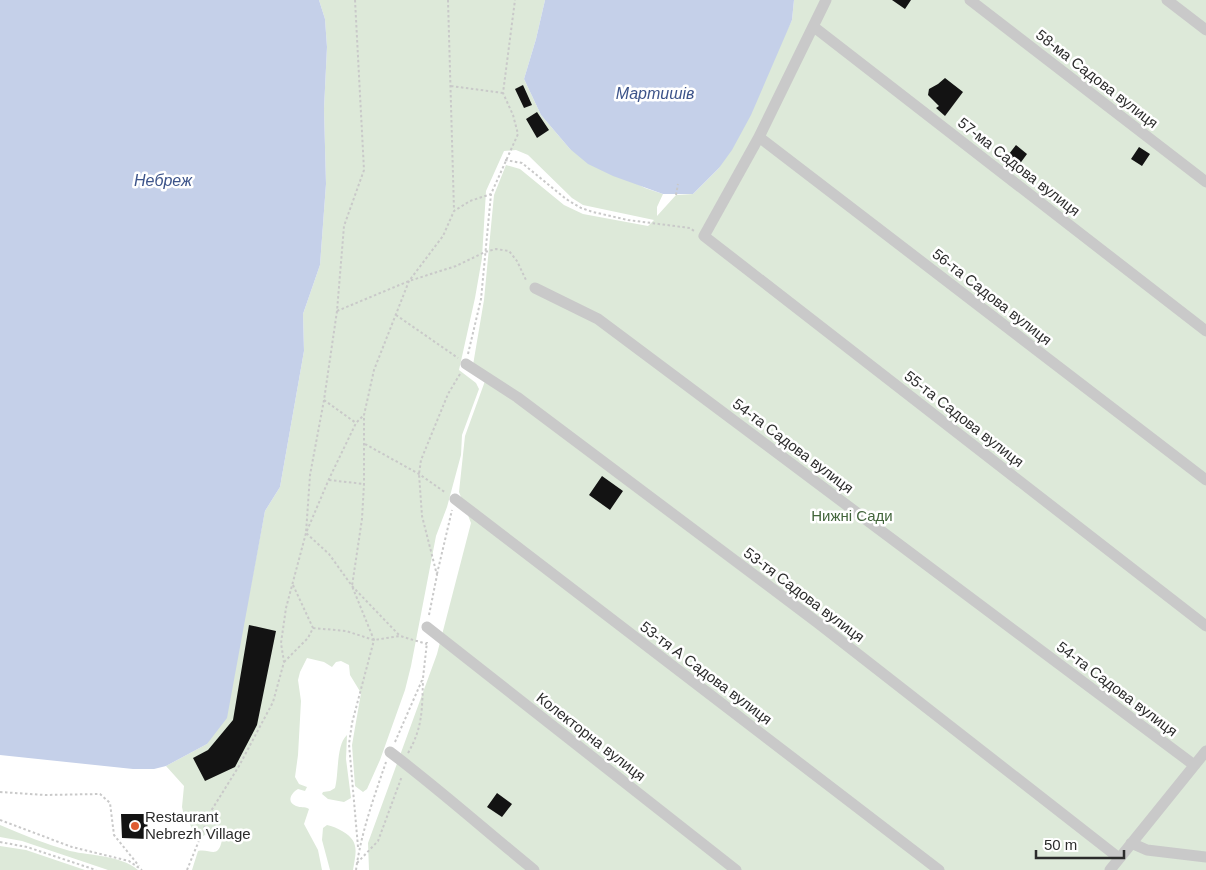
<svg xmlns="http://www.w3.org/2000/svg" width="1206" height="870" font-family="Helvetica,sans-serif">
<rect width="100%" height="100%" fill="#fff"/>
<path fill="#dde9d9" d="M 319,0 L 545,0 L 536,39 L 524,79 L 541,115 L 570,149 L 645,188 L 663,194 L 657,207 L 657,216 L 676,195 L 693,194 L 719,168 L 792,20 L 794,0 L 1206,0 L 1206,870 L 369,870 L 368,843 L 437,654 L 471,523 L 459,492 L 465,436 L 485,381 L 473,365 L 484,300 L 494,195 L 506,165 L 520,169 L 564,205 L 583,214 L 648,226 L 654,220 L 583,205 L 572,198 L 528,155 L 516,150 L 504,151 L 486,191 L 482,258 L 475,298 L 459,370 L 476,383 L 479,389 L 462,435 L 461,455 L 447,507 L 436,536 L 411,666 L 405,690 L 380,760 L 367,789 L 363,792 L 355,786 L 352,745 L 361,693 L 350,675 L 349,665 L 341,661 L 336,662 L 332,667 L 324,662 L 307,658 L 300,672 L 298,680 L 301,701 L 298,755 L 295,777 L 299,784 L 307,787 L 305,791 L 298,789 C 291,793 286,802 296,806 C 301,808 304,806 309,809 L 304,824 L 318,850 L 322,870 L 192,870 L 198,851 C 210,848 218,860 222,840 L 218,836 L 208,833 L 200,838 L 195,835 L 191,826 L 184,816 L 182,807 L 184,786 L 166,766 L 207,744 L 247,605 L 265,511 L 280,487 L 304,351 L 303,314 L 320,265 L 326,184 L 324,109 L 327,47 L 325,19 Z
M 347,735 L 346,759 L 351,798 L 344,802 L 328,799 L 322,794 L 323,792 L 330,791 L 335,788 C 339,773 336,745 347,735 Z
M 0,825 C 23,835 46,844 70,851 C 92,856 120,855 138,870 L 108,870 L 22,841 L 0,837 Z
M 327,825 C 332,826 337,828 342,831 C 360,841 356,852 353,870 L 330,870 L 322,840 L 323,828 Z
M 0,846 L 26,850 L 85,870 L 0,870 Z"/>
<path fill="#c5d0e9" d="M 0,0 L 319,0 L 325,19 L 327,47 L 324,109 L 326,184 L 320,265 L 303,314 L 304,351 L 280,487 L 265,511 L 227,718 L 207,744 L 166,766 L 154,769 L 133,769 L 0,755 Z
M 545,0 L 794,0 L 792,20 L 751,115 L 732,150 L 719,168 L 693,194 L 663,194 L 613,176 L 588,164 L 570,149 L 541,115 L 524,79 L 536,39 Z"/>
<path fill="#131313" d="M 892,0 L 911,0 L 905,9 Z
M 945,78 L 963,92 L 945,116 L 936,108 L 939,106 L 928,95 L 929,89 L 938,84 Z
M 523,85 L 532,105 L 524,108 L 515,89 Z
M 537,112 L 549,130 L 537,138 L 526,119 Z
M 1016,145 L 1027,154 L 1016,169 L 1005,159 Z
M 1139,147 L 1150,154 L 1142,166 L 1131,159 Z
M 602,476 L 623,491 L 610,510 L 589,495 Z
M 249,625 L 276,631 L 257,725 L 235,767 L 205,781 L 193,758 L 208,750 L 233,720 Z
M 497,793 L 512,804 L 502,817 L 487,807 Z
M 121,814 L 147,814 L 148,839 L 122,838 Z"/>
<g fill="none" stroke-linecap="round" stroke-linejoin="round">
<path stroke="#c9c9c9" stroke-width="2" stroke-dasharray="2.5 2.5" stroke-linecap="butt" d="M 355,0 L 364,170 L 344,226 L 337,311 L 324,400 L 310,475 L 306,533 L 329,554 L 352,586 L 400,636
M 448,0 L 454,210
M 451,86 L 503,93
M 505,160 L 522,163 L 566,199 L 581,208 L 593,212 L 628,220 L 690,228 L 694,231
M 676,195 L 678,184
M 337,311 L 409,281 L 456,266 L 485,252 L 496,249 L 509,251 L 517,261 L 526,280
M 396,315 L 458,358
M 468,354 L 481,299 L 491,194 L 518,134 L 513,115 L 503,93 L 515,0
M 324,400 L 356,423
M 365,444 L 419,474 L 446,493
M 329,480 L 364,484
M 437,574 L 452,510
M 429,615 L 437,575 L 422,516 L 419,474 L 421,460 L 448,394 L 460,374
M 313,628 L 346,631 L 374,640 L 400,636 L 427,644
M 284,662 L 308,638 L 313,628 L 293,585
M 395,742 L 423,678 L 427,642
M 408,753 C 423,727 422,709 423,680
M 0,792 L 45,795 L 100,794 L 110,803 L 114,835 L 139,866
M 0,820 L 72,847 L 129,861 L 142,870
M 0,842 L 27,847 L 96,870
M 358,847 L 349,744 L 352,723 L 374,640 L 352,586 L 362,519 L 364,484 L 364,415 L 374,370 L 409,281 L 443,236 L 454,211 L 470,201 L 491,194
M 357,863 L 378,841 L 402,776
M 187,870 L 211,811 L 239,766 L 273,702 L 284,662 L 281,643 L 286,608 L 306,533 L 329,479 L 356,423 L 364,415
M 356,870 C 361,833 374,797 386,762"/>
<path stroke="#c9c9c9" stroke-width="11" d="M 826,0 L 759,137 L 704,236 L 1206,626
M 970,0 L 1206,182
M 1167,0 L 1206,30
M 814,27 L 1206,331
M 759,137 L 1206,480
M 535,288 L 598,319 L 1194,765
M 466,364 L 517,397 L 818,623 L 1119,858
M 455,499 L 939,870
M 427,627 L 736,870
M 390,752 C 439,789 486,831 534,870
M 1131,843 L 1147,850 L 1206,857
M 1110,870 L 1206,751"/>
</g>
<circle fill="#df5b31" stroke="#fff" stroke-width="2" cx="135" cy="826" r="5"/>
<g text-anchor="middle" stroke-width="5" stroke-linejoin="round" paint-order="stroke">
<g font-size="15" fill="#2c2c2c" stroke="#fff">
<text transform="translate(1097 79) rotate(38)" y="5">58-ма Садова вулиця</text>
<text transform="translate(1019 167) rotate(38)" y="5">57-ма Садова вулиця</text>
<text transform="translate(992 297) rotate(38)" y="5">56-та Садова вулиця</text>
<text transform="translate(964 419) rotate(38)" y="5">55-та Садова вулиця</text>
<text transform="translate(793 446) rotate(37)" y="5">54-та Садова вулиця</text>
<text transform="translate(804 595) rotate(37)" y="5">53-тя Садова вулиця</text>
<text transform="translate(706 673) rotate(37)" y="5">53-тя А Садова вулиця</text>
<text transform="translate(1117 689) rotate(37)" y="5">54-та Садова вулиця</text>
<text transform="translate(591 737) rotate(38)" y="5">Колекторна вулиця</text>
</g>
<g font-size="15" fill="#42653b" stroke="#fff">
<text x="852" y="521">Нижні Сади</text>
</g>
<g font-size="15" fill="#2c2c2c" stroke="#fff" text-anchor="start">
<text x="145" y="822">Restaurant<tspan x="145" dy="17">Nebrezh Village</tspan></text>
</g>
<g font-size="16" font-style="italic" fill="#3d548a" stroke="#fff">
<text x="655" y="99">Мартишів</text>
<text x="163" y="186">Небреж</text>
</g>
</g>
<path d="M1036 850v8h88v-8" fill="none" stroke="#2c2c2c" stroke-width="2.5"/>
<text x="1044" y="850" font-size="15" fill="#2c2c2c" stroke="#ffffff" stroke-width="4" paint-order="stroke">50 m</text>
</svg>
